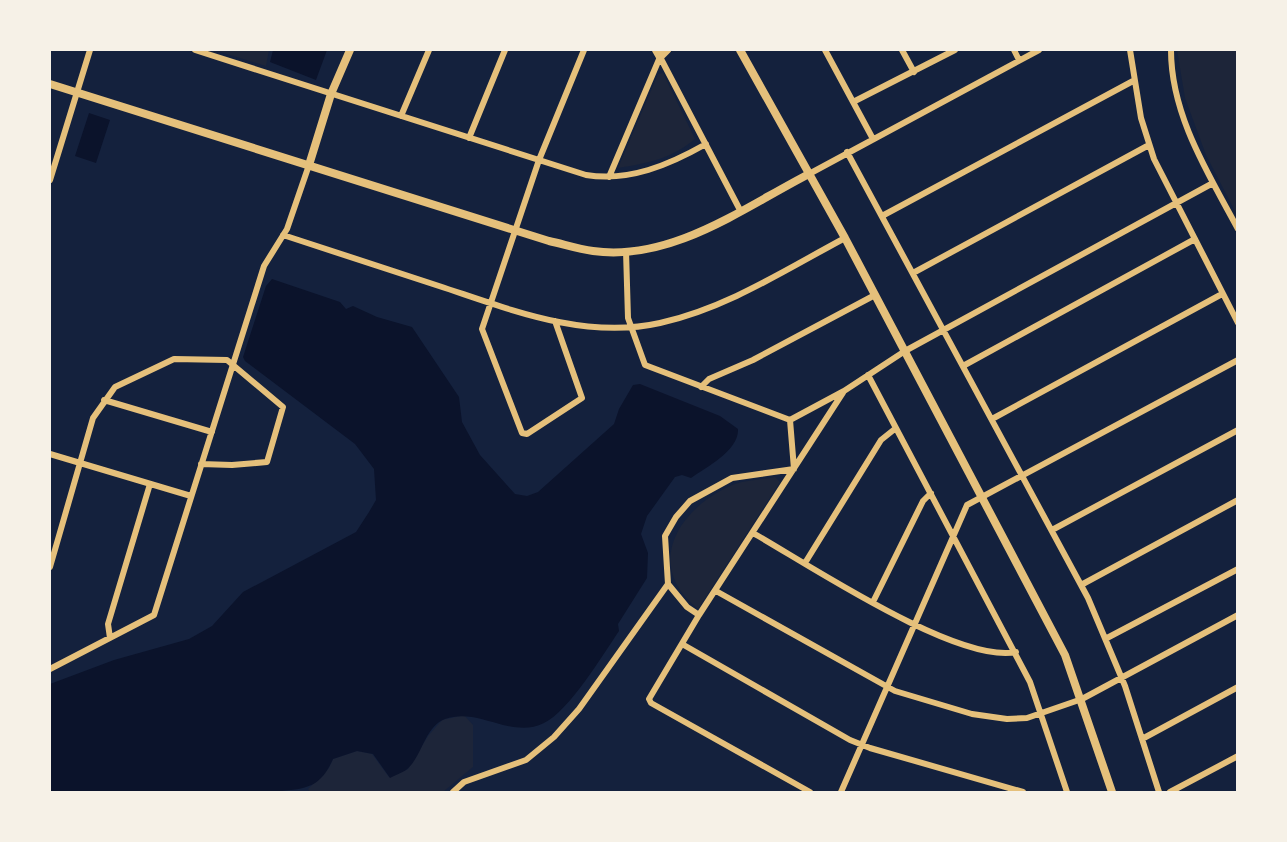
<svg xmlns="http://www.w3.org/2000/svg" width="1287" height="842" font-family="'Source Serif 4',serif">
<rect width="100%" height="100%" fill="#14213d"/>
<path fill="#1d2539" d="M 214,50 L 269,50 L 266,66 Z
M 1177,50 L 1237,50 L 1237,215 L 1206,155 L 1185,98 Z
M 663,73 L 695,139 C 671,159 648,163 618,168 L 658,74 Z
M 775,477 L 780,482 L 698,609 C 644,566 677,510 730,486 C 743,480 761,480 775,477 Z
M 464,715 L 473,725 L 473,767 L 443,792 L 310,792 L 308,789 L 329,768 L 333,759 L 357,751 L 372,754 L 389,777 L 408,769 L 428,736 L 442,720 Z"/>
<path fill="#0b132b" d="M 273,50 L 327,50 L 316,80 L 270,62 Z
M 89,113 L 110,120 L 96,163 L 75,156 Z
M 272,279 L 340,302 L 346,309 L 353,306 L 377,317 L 412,327 L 459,397 L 462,422 L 480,455 L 515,494 L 527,496 L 538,492 L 614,424 L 619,409 L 633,385 L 640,384 L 720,416 L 738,429 C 739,451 706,467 691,478 L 682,475 L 675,477 L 647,516 L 641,534 L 648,553 L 647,578 L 618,624 L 619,631 C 602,656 569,711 544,723 C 530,730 517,728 503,725 C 484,720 465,712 445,719 C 424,727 422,758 406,770 C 402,773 395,775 390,778 L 373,754 L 357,751 L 333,759 C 319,791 303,788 274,792 L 50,792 L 50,684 L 114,660 L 189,639 L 212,626 L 243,592 L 356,532 L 369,512 L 376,500 L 374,469 L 355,444 L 245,361 L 243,357 L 266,286 Z"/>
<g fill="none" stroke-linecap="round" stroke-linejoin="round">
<path stroke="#e5c07b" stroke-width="6" d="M 195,50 L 586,175 C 629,182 669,165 706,144
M 825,50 L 873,139
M 902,50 L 914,72
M 1014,50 L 1019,60
M 1130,50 L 1141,118 L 1154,159 L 1238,323
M 1171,50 C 1171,115 1208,173 1238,229
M 660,57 L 740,210
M 853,102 L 955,50
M 401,116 L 429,50
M 469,138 L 505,50
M 847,152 L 1088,598 L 1125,686 L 1159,792
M 809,174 L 1039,50
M 609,177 L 660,57
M 50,180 L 90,50
M 882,216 L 1133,81
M 283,235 C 335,252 387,269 439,286 C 509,309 584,340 660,323 C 727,308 785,270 845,238
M 626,251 L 628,318 L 645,365 L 790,420 L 844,391 L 905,351 L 1213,183
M 913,273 L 1149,145
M 555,321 L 582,398 L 527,434 L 522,433 L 482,329 L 539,160 L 584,50
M 963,366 L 1195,239
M 868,375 L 1030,682 L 1067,792
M 701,387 L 709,379 L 753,360 L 875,295
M 104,400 L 212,432
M 992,419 L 1222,294
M 50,454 L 191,496
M 1052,530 L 1238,430
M 753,533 C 808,564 957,664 1016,652
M 805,563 L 881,440 L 896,428
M 50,567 L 93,418 L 115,387 L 174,359 L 227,360 L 283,407 L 267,462 L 232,465 L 201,464
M 1081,585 L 1238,500
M 716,591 L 895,691 L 972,714 L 1007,719 L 1027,718 L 1082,699 L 1238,615
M 873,602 L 923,501 L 931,493
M 699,615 L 687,607 L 668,584 L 665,536 L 676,517 L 690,501 L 732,478 L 794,469 L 790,420
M 110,638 L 108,624 L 150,484
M 1107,638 L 1238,569
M 682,644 L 850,740 L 870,748 L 1023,792
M 50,669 L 154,615 L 264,266 L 287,229 L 309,165
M 1142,739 L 1238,687
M 453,792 L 464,782 L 526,760 L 554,737 L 579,709 L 668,584
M 810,792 L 651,703 L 649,699 L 699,615 L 844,391
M 841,792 L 967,505 L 1238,360
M 1170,792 L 1238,756"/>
<path stroke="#e5c07b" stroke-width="8" d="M 656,50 L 660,57 L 667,50
M 740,50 L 845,238 L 1065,655 L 1112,792
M 50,84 L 549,241 C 563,244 578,249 593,251 C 671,262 743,208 809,174
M 309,165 L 331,94 L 350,50"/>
</g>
<rect width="1287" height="842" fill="none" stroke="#f6f1e7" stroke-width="102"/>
</svg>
